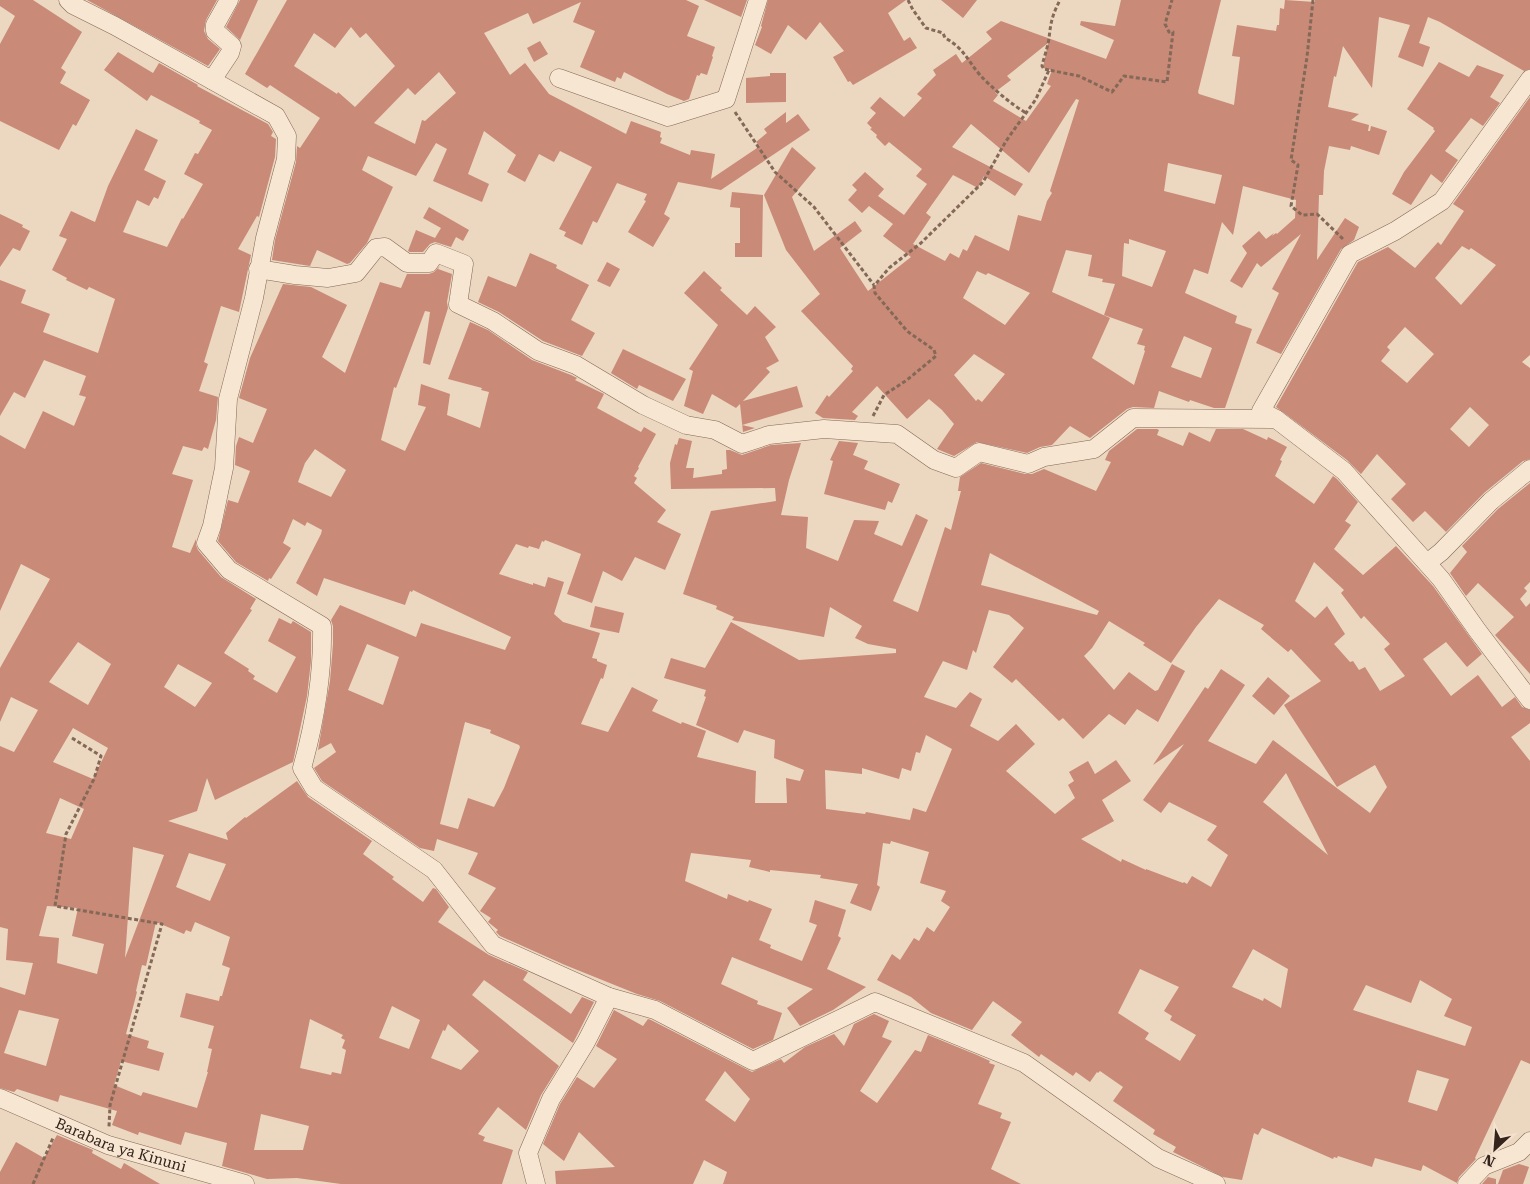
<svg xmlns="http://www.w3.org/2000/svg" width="1530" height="1184" font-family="'Roboto Serif',serif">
<rect width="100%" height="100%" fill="#ecd7c0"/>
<path fill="#c98a77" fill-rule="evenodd" d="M 0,0 L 33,0 L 82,32 L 61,68 L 66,72 L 60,83 L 90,100 L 76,126 L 73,124 L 59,150 L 0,121 L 0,44 L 15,16 L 0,6 Z
M 87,0 L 217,0 L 206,20 L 204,31 L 208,39 L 220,49 L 208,66 Z
M 240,0 L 258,0 L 240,40 L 226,27 Z
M 287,0 L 686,0 L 699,6 L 687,36 L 715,47 L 712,56 L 713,57 L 707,75 L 701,73 L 699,76 L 697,75 L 689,99 L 684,101 L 667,94 L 624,72 L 621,79 L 617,77 L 615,82 L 580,67 L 595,31 L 573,22 L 581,2 L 533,24 L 528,13 L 484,33 L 510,75 L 525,63 L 549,94 L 626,134 L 631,121 L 661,132 L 660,137 L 662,138 L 660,143 L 690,155 L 691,150 L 715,154 L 711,179 L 760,146 L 756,142 L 767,133 L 764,129 L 786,112 L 786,123 L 798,114 L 810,130 L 721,190 L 678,182 L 664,214 L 670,218 L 653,247 L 628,232 L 646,201 L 644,200 L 647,194 L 617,183 L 597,223 L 593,221 L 582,245 L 564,236 L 566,232 L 559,229 L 592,167 L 560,151 L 554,162 L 539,154 L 525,182 L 507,172 L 516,155 L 484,131 L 468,174 L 489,184 L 482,202 L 433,181 L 447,149 L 436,143 L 416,176 L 368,156 L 362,170 L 393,187 L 367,243 L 350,263 L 347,264 L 317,250 L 310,266 L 272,260 L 275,240 L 296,162 L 297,146 L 300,148 L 320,118 L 270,85 L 267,88 L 245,74 ZM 351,27 L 360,38 L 366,33 L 395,66 L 355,107 L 338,92 L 337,94 L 294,66 L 314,33 L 335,48 ZM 439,72 L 456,93 L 425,121 L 422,120 L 415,144 L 374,123 L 408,88 L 415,95 Z
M 704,0 L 747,0 L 741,17 Z
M 768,0 L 906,0 L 888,13 L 904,41 L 910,37 L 917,48 L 853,85 L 850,81 L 848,82 L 833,57 L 844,51 L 820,22 L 806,40 L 788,25 L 771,54 L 755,45 L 762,27 L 761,26 Z
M 941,0 L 977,0 L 963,18 Z
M 1121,0 L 1221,0 L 1198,92 L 1199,94 L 1234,105 L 1240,57 L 1232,56 L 1237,25 L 1276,31 L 1277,25 L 1279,25 L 1280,8 L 1284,9 L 1285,0 L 1315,2 L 1315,0 L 1530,0 L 1530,69 L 1524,71 L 1440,22 L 1428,17 L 1419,43 L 1430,47 L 1423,67 L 1398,57 L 1410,25 L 1379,17 L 1372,88 L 1343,46 L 1336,77 L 1334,76 L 1328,107 L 1359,114 L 1351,120 L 1369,125 L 1368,131 L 1370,131 L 1371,126 L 1387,131 L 1379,155 L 1351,146 L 1350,150 L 1329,146 L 1324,171 L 1323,195 L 1319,195 L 1317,260 L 1345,218 L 1359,227 L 1354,240 L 1341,249 L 1281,354 L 1256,343 L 1279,293 L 1272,289 L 1301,234 L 1261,267 L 1257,263 L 1242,288 L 1230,281 L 1247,253 L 1242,246 L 1259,231 L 1266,239 L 1274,233 L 1272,236 L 1276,233 L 1277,234 L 1295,218 L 1296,200 L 1243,186 L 1233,235 L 1222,222 L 1208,274 L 1194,269 L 1185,293 L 1237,316 L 1235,323 L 1252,329 L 1225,408 L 1214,408 L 1190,400 L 1189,402 L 1159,391 L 1154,408 L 1133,407 L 1127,409 L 1090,438 L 1070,426 L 1052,445 L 1040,447 L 1027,453 L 977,442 L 954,456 L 937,449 L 954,424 L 942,410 L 929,399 L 907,419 L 877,386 L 852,412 L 858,416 L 855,420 L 823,418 L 815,413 L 827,395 L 829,397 L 853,371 L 851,369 L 853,366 L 801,311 L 820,294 L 786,250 L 764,195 L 792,147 L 816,168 L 792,197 L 814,251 L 855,221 L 862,231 L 840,248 L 868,291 L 911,257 L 883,236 L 893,224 L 869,206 L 862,213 L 848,200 L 857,190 L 852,185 L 865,172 L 884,189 L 878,196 L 904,215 L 927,184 L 916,176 L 922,169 L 889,142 L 885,146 L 876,137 L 877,135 L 870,129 L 872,128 L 867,123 L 876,113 L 870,108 L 880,97 L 904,117 L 922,98 L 917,94 L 936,75 L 933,70 L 956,54 L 962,63 L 992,39 L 986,32 L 1001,21 L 1106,59 L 1114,40 L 1080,25 L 1081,21 L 1115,26 ZM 1048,43 L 1043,68 L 1052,70 L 1047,84 L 1051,86 L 1026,121 L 993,101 L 998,95 L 995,92 L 1011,80 L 1007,76 ZM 1076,99 L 1079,100 L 1050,191 L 1052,193 L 1047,201 L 1041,221 L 1018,215 L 1009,251 L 975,235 L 967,251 L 963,249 L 959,258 L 950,253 L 945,261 L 913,244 L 931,217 L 926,213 L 953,175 L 978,188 L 984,176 L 1015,196 L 1023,184 L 952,147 L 971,124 L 1029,173 ZM 1168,163 L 1222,175 L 1215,204 L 1164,191 ZM 1129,239 L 1166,251 L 1152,287 L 1122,276 L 1124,243 L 1129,244 ZM 1066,250 L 1092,255 L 1088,276 L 1103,279 L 1102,282 L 1115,284 L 1104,315 L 1143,329 L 1137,344 L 1145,346 L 1144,350 L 1145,351 L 1134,385 L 1092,358 L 1110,318 L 1052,292 ZM 977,271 L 986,275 L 988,273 L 1030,293 L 1005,325 L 963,298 ZM 1184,336 L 1212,348 L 1201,378 L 1171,367 ZM 974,354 L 1005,374 L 982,402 L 978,399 L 976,401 L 954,375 Z
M 540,41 L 548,54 L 534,62 L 527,48 Z
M 118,52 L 153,73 L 159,63 L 198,85 L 197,86 L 268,124 L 273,132 L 271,136 L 276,139 L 275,157 L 259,217 L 257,216 L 238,249 L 251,255 L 239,312 L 221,306 L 204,362 L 208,364 L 199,391 L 218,397 L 216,420 L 208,449 L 204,447 L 202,451 L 183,446 L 172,474 L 193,480 L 172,547 L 190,553 L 196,539 L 196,545 L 198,550 L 221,577 L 256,599 L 250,609 L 252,610 L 224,653 L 249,669 L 248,671 L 255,676 L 253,679 L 277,693 L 296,657 L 268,641 L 279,618 L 291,624 L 293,621 L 311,632 L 311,661 L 307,696 L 293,762 L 215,800 L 207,778 L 197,811 L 168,821 L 228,840 L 226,833 L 245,817 L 246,818 L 297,781 L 308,797 L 372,841 L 363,854 L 394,877 L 392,879 L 423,902 L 433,888 L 436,889 L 449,907 L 438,922 L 489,955 L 528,972 L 523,980 L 571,1014 L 582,997 L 594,1002 L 573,1043 L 484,980 L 472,995 L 559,1066 L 541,1095 L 526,1130 L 498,1107 L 478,1134 L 485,1137 L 483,1141 L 513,1150 L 502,1184 L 341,1184 L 297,1178 L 267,1179 L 222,1166 L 227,1143 L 185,1132 L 181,1145 L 139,1132 L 138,1135 L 112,1125 L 117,1111 L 60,1095 L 58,1102 L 17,1089 L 14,1092 L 0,1088 L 0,987 L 25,995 L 33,963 L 6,960 L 8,929 L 0,927 L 0,746 L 14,752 L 38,710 L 11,697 L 0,722 L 0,668 L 50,579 L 21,564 L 0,611 L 0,435 L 25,449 L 43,411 L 74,426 L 86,397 L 79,395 L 86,376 L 44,360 L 25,398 L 14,392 L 0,416 L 0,280 L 26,290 L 21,303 L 50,314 L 43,332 L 98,353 L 115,299 L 89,287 L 87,290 L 66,280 L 67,278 L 52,270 L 67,239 L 59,236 L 71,211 L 95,222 L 108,186 L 136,129 L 158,140 L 144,170 L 166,181 L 158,199 L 154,197 L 149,206 L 137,200 L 123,232 L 167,247 L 182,218 L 183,219 L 203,184 L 184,174 L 195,153 L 198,154 L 212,130 L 199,123 L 200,121 L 151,95 L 147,101 L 104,70 ZM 78,642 L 111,664 L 88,705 L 49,682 ZM 178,664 L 212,683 L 195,707 L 164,687 ZM 73,728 L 108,748 L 93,779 L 53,762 ZM 60,798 L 84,809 L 71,839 L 46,833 ZM 133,847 L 164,855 L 125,958 ZM 189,853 L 226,864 L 210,901 L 176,887 ZM 47,906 L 78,908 L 72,936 L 104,944 L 97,974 L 57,963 L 59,938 L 39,936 ZM 156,922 L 184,934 L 186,930 L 191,932 L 195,922 L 230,937 L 222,965 L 230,968 L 222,996 L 220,996 L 219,1001 L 186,993 L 180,1017 L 214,1026 L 208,1048 L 212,1049 L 207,1072 L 208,1072 L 197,1108 L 143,1092 L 141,1096 L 114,1085 L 121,1061 L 159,1071 L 164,1053 L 147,1048 L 149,1041 L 126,1034 L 137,992 L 136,991 L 142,965 L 146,966 ZM 392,1006 L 420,1020 L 409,1049 L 379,1038 ZM 19,1010 L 59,1019 L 46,1066 L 4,1053 ZM 310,1019 L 343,1035 L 341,1038 L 345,1040 L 342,1048 L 346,1050 L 341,1074 L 332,1072 L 331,1075 L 300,1068 ZM 448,1024 L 479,1051 L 461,1070 L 431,1058 L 443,1030 L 445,1031 ZM 261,1114 L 309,1126 L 303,1150 L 254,1150 Z
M 1439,62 L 1469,77 L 1477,65 L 1504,75 L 1490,97 L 1500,103 L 1483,126 L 1471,118 L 1445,151 L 1458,160 L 1442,183 L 1431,174 L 1411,205 L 1392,194 L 1404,172 L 1435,131 L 1433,129 L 1434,128 L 1407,109 Z
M 770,73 L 786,73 L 786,102 L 746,103 L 746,78 L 770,76 Z
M 1530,97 L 1530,355 L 1522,362 L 1530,368 L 1530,459 L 1523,461 L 1484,493 L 1446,532 L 1425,511 L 1413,522 L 1391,499 L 1406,484 L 1377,454 L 1361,474 L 1347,460 L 1276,407 L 1358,262 L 1388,247 L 1415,268 L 1438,242 L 1441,245 L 1464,211 L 1453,204 ZM 1462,246 L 1469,250 L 1471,248 L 1496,265 L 1461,305 L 1435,278 ZM 1405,327 L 1434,354 L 1407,383 L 1381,361 L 1390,350 L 1387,347 ZM 1470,407 L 1489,425 L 1469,447 L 1450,429 Z
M 732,192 L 763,195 L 762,257 L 735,257 L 735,243 L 740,243 L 740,208 L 730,207 Z
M 429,207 L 469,230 L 463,241 L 456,237 L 451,247 L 435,242 L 430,244 L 423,252 L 410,252 L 408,251 L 416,230 L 435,238 L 441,228 L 423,218 Z
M 0,214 L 23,225 L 22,227 L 30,231 L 20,251 L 13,248 L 0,267 Z
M 530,253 L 557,265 L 556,268 L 589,285 L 571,320 L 595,333 L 582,356 L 543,341 L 499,312 L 478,302 L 488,276 L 516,287 Z
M 607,262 L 620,269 L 610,287 L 597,281 Z
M 440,266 L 438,269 L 452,274 L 447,302 L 448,308 L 430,365 L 423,363 L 430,312 L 425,311 L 396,388 L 394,387 L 381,440 L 405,451 L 426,407 L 418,405 L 421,384 L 450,394 L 447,415 L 480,428 L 489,392 L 481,390 L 482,388 L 448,379 L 470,322 L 488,330 L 532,360 L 571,375 L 577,378 L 575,380 L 604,394 L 597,408 L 641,432 L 644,427 L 656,434 L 638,467 L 639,468 L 634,476 L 637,478 L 634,483 L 666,510 L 657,522 L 681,534 L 665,570 L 635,557 L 622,581 L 603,571 L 592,603 L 567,594 L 581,554 L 545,540 L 544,542 L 542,541 L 539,549 L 529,546 L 528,548 L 516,544 L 499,574 L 533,585 L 533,583 L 545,587 L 548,577 L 564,582 L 554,614 L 563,622 L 600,633 L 592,658 L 597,659 L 597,661 L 607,665 L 603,679 L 601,678 L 581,724 L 608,732 L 632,687 L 658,700 L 652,711 L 681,724 L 682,722 L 706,731 L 697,757 L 756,771 L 755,803 L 787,803 L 786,778 L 800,781 L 804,770 L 774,758 L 775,740 L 744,730 L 738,743 L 696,725 L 706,697 L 704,696 L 706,690 L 664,678 L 671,658 L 705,668 L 731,622 L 799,660 L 896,653 L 896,649 L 868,644 L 855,638 L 862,626 L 830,607 L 824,637 L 732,620 L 734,617 L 716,609 L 717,606 L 683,594 L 711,511 L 776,501 L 775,488 L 671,489 L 670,463 L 675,444 L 677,445 L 679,438 L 692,441 L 686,468 L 694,468 L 693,478 L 722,474 L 722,470 L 727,469 L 726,450 L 730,450 L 742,455 L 771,445 L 801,443 L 789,480 L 781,515 L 808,517 L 806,548 L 838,561 L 854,520 L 879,521 L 874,534 L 902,546 L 916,514 L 928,520 L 893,601 L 918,612 L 945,527 L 951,530 L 961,491 L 958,491 L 960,477 L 981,463 L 1025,474 L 1032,474 L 1044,469 L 1096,491 L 1111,462 L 1105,460 L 1109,451 L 1137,429 L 1157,429 L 1159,430 L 1157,435 L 1183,446 L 1189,432 L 1210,442 L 1216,429 L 1243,429 L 1267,440 L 1268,437 L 1287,447 L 1280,460 L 1282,461 L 1275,476 L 1314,504 L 1333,476 L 1337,479 L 1358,502 L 1345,521 L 1351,525 L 1334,549 L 1363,575 L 1396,546 L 1433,586 L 1482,654 L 1467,667 L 1446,642 L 1423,659 L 1451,696 L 1478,675 L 1502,707 L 1515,697 L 1522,707 L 1530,710 L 1530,723 L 1511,737 L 1530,761 L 1530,1064 L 1521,1060 L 1475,1158 L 1476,1159 L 1459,1177 L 1457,1183 L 1423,1165 L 1421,1171 L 1375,1158 L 1372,1167 L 1338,1156 L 1337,1158 L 1334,1157 L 1333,1159 L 1262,1128 L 1258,1135 L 1254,1133 L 1242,1180 L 1223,1177 L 1173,1152 L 1176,1147 L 1153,1134 L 1155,1130 L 1113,1101 L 1123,1087 L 1100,1071 L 1098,1073 L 1097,1072 L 1090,1082 L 1076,1072 L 1073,1076 L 1041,1054 L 1039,1057 L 1011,1035 L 1022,1022 L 993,1001 L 972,1030 L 931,1013 L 911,997 L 877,980 L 892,954 L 900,960 L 914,938 L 919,941 L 927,927 L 934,932 L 950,907 L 941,901 L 946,891 L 920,883 L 929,852 L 891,841 L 890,844 L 883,843 L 877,885 L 880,887 L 871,911 L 850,903 L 858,884 L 820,878 L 821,875 L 770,870 L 770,872 L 749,867 L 751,860 L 691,853 L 685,881 L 727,899 L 728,894 L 748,902 L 749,900 L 772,909 L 759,940 L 771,945 L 770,948 L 802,961 L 817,925 L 809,922 L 815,900 L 846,910 L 838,936 L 841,938 L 827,969 L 866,987 L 833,1010 L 800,1026 L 787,1008 L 813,989 L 732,957 L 721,984 L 758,1001 L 757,1004 L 782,1013 L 773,1040 L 753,1049 L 660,1001 L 637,994 L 565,965 L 500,936 L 496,932 L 498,930 L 488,922 L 491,918 L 480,911 L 496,888 L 468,874 L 478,853 L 437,839 L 434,851 L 420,848 L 322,781 L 314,768 L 336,752 L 331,743 L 318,750 L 330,681 L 333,644 L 333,626 L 331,620 L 340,605 L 416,637 L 421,623 L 505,650 L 511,637 L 413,590 L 412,592 L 410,591 L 405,605 L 324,578 L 317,596 L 296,583 L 321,534 L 322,530 L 307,522 L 305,526 L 293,519 L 283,543 L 291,548 L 271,579 L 269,578 L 268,581 L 236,562 L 218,541 L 228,500 L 238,503 L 250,471 L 235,465 L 236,446 L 239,437 L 253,443 L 267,409 L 239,398 L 250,358 L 283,284 L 311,287 L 347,305 L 322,357 L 345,373 L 380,282 L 401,288 L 407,274 L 429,274 L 434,272 ZM 315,449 L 346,470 L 331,497 L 298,482 L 305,463 ZM 990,553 L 1099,611 L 1097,615 L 981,585 ZM 1314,562 L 1344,590 L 1341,593 L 1361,619 L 1364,616 L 1390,644 L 1384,649 L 1405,676 L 1380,691 L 1365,667 L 1359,670 L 1353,661 L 1350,662 L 1334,644 L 1345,634 L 1327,606 L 1315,618 L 1295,601 ZM 1219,599 L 1264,625 L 1261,629 L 1288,652 L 1291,649 L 1321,681 L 1284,705 L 1337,787 L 1375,765 L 1387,787 L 1370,813 L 1273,740 L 1256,764 L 1208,741 L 1245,685 L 1221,669 L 1208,689 L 1205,687 L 1153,765 L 1184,744 L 1143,800 L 1161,813 L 1169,802 L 1217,826 L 1207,840 L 1228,855 L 1211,887 L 1192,876 L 1187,884 L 1184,882 L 1183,883 L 1146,869 L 1146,870 L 1122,859 L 1121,862 L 1081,839 L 1114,821 L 1102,800 L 1131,781 L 1116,760 L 1095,774 L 1088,761 L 1069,772 L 1074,781 L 1068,785 L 1075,798 L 1055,814 L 1006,771 L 1035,744 L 1016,724 L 998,741 L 970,726 L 982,699 L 970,692 L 956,708 L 924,697 L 943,661 L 967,670 L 973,650 L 976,653 L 989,610 L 1009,615 L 1024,628 L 993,667 L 1012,683 L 1016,679 L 1059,721 L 1063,718 L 1083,739 L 1109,714 L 1125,725 L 1137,709 L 1158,722 L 1185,671 L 1172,664 L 1158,690 L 1155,691 L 1129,672 L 1114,690 L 1084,656 L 1092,648 L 1109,621 L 1145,643 L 1143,645 L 1171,663 L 1196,627 ZM 367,644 L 399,657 L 383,705 L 348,690 ZM 465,722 L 491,730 L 490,733 L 519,745 L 520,747 L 504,788 L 494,807 L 468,798 L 458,829 L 440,824 ZM 926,735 L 952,749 L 926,812 L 913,808 L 910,820 L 866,812 L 865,814 L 826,809 L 825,770 L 862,774 L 862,768 L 899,779 L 902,768 L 911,771 L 916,752 L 920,753 ZM 1286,773 L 1328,855 L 1263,802 ZM 1253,949 L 1288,969 L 1281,1008 L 1264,998 L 1263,1001 L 1232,987 ZM 1140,969 L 1179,987 L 1164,1011 L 1172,1016 L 1170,1020 L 1196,1035 L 1180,1061 L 1145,1039 L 1149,1033 L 1118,1013 ZM 1420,980 L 1452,999 L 1444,1016 L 1472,1027 L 1465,1046 L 1353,1010 L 1366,985 L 1411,1003 ZM 1417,1070 L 1449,1079 L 1437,1111 L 1408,1102 Z
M 704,271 L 722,288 L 720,290 L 747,315 L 755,306 L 776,327 L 765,337 L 779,361 L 766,368 L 770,372 L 743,401 L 797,386 L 803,407 L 742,425 L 755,428 L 743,432 L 740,404 L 736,408 L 712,394 L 703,414 L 684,406 L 693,371 L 689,369 L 718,325 L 684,293 Z
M 623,349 L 686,379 L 673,401 L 639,385 L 637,389 L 611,373 Z
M 839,441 L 858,443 L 853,455 L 868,461 L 864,469 L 900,484 L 892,503 L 888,501 L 885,510 L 824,494 L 833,461 L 830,460 Z
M 1530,483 L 1530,582 L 1524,588 L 1527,591 L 1520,599 L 1526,607 L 1530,603 L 1530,674 L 1495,635 L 1514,617 L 1478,583 L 1466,596 L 1450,573 L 1467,552 L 1462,546 L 1498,509 Z
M 595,606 L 624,613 L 619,633 L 590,627 Z
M 1268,677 L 1290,696 L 1274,715 L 1252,696 Z
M 614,1010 L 643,1026 L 648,1019 L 651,1020 L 752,1072 L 781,1059 L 784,1063 L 805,1047 L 834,1034 L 844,1046 L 854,1024 L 874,1014 L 889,1021 L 882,1037 L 892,1041 L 860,1091 L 877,1103 L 915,1050 L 921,1052 L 928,1035 L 977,1055 L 990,1061 L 989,1063 L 995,1065 L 978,1104 L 1002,1113 L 1000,1118 L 1011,1122 L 991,1169 L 1021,1184 L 723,1184 L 727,1172 L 704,1160 L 693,1184 L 556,1184 L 555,1171 L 615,1167 L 579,1132 L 564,1161 L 543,1144 L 560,1104 L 577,1077 L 594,1088 L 617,1059 L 596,1046 ZM 725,1071 L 750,1099 L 735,1122 L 705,1100 Z
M 57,1135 L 93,1150 L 92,1153 L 121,1169 L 124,1163 L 160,1184 L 0,1184 L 0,1172 L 16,1142 L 44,1158 Z
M 1519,1164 L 1529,1167 L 1523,1184 L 1498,1184 L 1503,1170 Z
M 1488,1177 L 1496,1179 L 1496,1184 L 1482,1184 Z"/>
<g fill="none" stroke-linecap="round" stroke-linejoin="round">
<defs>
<g id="minor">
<path d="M 68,0 L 73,5 L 115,26 L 276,116 L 287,136 L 286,159 L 265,238 L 254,298 L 228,399 L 224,468 L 212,526 L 206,543 L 229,570 L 322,626 C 323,674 315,722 302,768 L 314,788 L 434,870 L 493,945 L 609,997 L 655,1010 L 753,1061 L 875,1002 L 1024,1063 L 1158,1158 L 1216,1184"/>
<path d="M 559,78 L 668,117 L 726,99 L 758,0"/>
<path d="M 212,80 L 230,53 L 232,46 L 215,31 L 215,25 L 229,0"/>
<path d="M 258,269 L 295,275 L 328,278 L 356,273 L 376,248 L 385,247 L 407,263 L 429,263 L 436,253 L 464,264 L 458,304 L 493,321 L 538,351 L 576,365 L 643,405 L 686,425 L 715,430 L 742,444 L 769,435 L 824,429 L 897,434 L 934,460 L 956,468 L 979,452 L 1028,464 L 1044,457 L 1094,449 L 1133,418 L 1276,419 L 1344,471 L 1441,579 L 1477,630 L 1530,700"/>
<path d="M 1276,419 L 1261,411 L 1350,254 L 1395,231 L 1442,201 L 1530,79"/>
<path d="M 1427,563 L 1441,552 L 1491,501 L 1530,469"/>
<path id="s1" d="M 0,1098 L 108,1145 L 245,1184"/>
<path d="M 536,1184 L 528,1153 L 551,1099 L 586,1042 L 609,997"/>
<path d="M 1467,1184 L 1484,1166 L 1519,1152 L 1530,1141"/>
</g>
</defs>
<use href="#minor" stroke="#846858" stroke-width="19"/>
<path stroke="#846858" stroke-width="3" stroke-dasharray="4 2.5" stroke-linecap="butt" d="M 908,0 L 913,10 L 926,28 L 943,33 L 945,38 C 964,48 967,60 980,75 C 992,88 1011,104 1026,113
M 1313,0 L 1307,57 L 1291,160 L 1298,165 L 1291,206 L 1302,215 L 1317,214 L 1343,239
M 1049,70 L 1044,69 L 1042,66 C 1044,57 1048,47 1049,38 C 1051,21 1052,16 1060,0
M 735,112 L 775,172 L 814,207 L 874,285
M 873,416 L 884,395 L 907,380 L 936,356 L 934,350 L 907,331 L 875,293 L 874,286 L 889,268 L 921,243 L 983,182 L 1006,141 L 1036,99 L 1049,70 L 1079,76 L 1112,92 L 1124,76 L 1167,82 L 1173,32 L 1169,32 L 1165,24 L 1172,0
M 72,738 L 101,756 L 94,779 L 66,834 L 55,906 L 162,924 L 110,1105 L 109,1127
M 33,1184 L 53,1138"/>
<use href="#minor" stroke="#f7e6d2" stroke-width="18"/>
</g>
<g text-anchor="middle" stroke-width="4" stroke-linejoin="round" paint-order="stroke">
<g font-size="15" fill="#34241c" stroke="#f4e2cf">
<text dy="5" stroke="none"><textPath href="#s1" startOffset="130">Barabara ya Kinuni</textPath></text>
</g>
</g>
<g transform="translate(1495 1149) rotate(206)" stroke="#f4e2cf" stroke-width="4" paint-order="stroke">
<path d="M0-4L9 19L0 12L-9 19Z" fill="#34241c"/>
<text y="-8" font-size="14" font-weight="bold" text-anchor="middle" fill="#34241c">N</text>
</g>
</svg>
